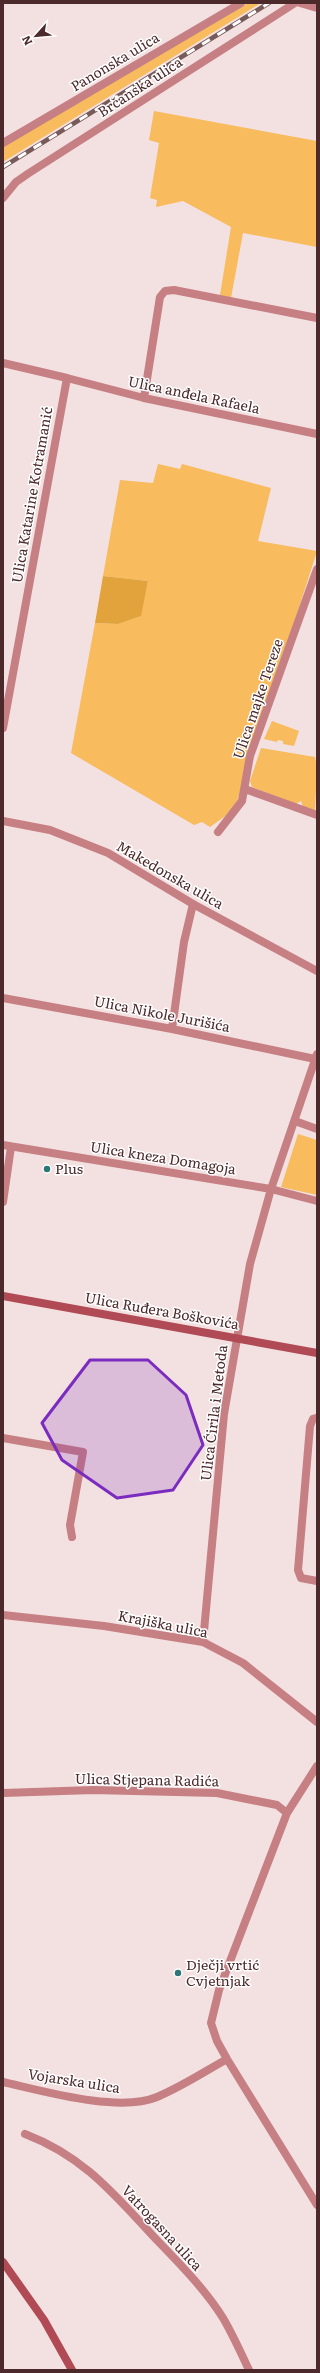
<svg xmlns="http://www.w3.org/2000/svg" width="320" height="2373" font-family="Literata,serif">
<rect width="100%" height="100%" fill="#f3e0e0"/>
<path fill="#f8bb5d" d="M 248,3 L 261,3 L 3,162 L 3,147 Z
M 154,111 L 317,141 L 317,247 L 243,233 L 231,298 L 220,295 L 231,227 L 183,201 L 156,207 L 157,200 L 150,198 L 159,143 L 149,140 Z
M 158,464 L 180,469 L 182,464 L 271,488 L 258,541 L 317,551 L 237,802 L 231,812 L 210,827 L 202,822 L 194,825 L 71,753 L 95,623 L 118,624 L 140,616 L 148,581 L 103,576 L 120,480 L 153,483 Z
M 272,721 L 299,731 L 294,746 L 283,744 L 283,741 L 278,740 L 277,742 L 264,739 Z
M 261,748 L 315,757 L 317,767 L 315,811 L 303,807 L 301,801 L 296,804 L 252,787 L 250,781 Z
M 298,1134 L 317,1140 L 317,1195 L 281,1187 Z"/>
<path fill="#e2a33c" d="M 103,576 L 148,581 L 141,616 L 118,624 L 95,623 Z"/>
<g fill="none" stroke-linecap="round" stroke-linejoin="round">
<path stroke="#c67f83" stroke-width="8" d="M 300,3 L 317,8
M 3,143 L 241,3
M 3,198 L 16,182 L 29,173 L 295,3
M 3,363 L 67,378 L 3,728
M 67,378 L 144,398 L 317,434
M 144,398 L 160,297 L 165,291 L 174,290 L 317,318
M 245,789 L 317,815
M 3,821 L 50,830 L 108,853 L 193,904 L 317,971
M 218,832 L 242,801 L 250,756 L 317,569
M 3,998 L 172,1029 L 315,1059
M 172,1029 L 184,942 L 193,904
M 295,1121 L 317,1129
M 3,1145 L 271,1189 L 317,1201
M 3,1202 L 11,1147
M 317,1418 L 313,1419 L 310,1426 L 298,1570 L 301,1578 L 317,1581
M 3,1438 L 83,1452 L 70,1525 L 72,1537
M 3,1615 L 104,1626 L 203,1642 L 243,1663 L 317,1722
M 203,1642 L 224,1414 L 250,1264 L 271,1189 L 317,1054
M 317,1766 L 287,1813 L 219,1990 L 211,2023 L 217,2041 L 227,2059 L 317,2205
M 3,1793 L 93,1790 L 217,1793 L 277,1805 L 287,1813
M 3,2082 C 43,2091 119,2113 157,2097 C 181,2087 204,2072 227,2059
M 25,2134 C 83,2156 113,2193 154,2237 C 178,2262 205,2289 223,2318 C 233,2335 241,2353 249,2370"/>
<path stroke="#b04a55" stroke-width="8" d="M 3,1296 L 317,1353
M 3,2262 L 44,2320 L 72,2370"/>
<defs>
<path id="rail" d="M 3,167 L 269,3"/>
</defs>
<use href="#rail" stroke="#785a5b" stroke-width="4.5"/>
<use href="#rail" stroke="#fff" stroke-width="3" stroke-dasharray="9" stroke-linecap="butt"/>
</g>
<path fill="#7b2cbf" fill-opacity="0.2" stroke="#7b2cbf" stroke-width="3" stroke-linejoin="round" d="M 90,1360 L 148,1360 L 186,1395 L 203,1445 L 173,1490 L 117,1498 L 62,1460 L 42,1423 Z"/>
<g fill="#2c7676" stroke="#fff" stroke-width="1.5">
<circle cx="47" cy="1169" r="4"/>
<circle cx="178" cy="1973" r="4"/>
</g>
<g text-anchor="middle" stroke-width="3" stroke-linejoin="round" paint-order="stroke">
<g font-size="14" fill="#4c292b" stroke="#fff">
<text transform="translate(115 62) rotate(-31)" y="5">Panonska ulica</text>
<text transform="translate(140 87) rotate(-33)" y="5">Brčanska ulica</text>
<text transform="translate(194 395) rotate(12)" y="5">Ulica anđela Rafaela</text>
<text transform="translate(32 495) rotate(-80)" y="5">Ulica Katarine Kotramanić</text>
<text transform="translate(258 699) rotate(-71)" y="5">Ulica majke Tereze</text>
<text transform="translate(170 875) rotate(30)" y="5">Makedonska ulica</text>
<text transform="translate(162 1014) rotate(11)" y="5">Ulica Nikole Jurišića</text>
<text transform="translate(163 1158) rotate(9)" y="5">Ulica kneza Domagoja</text>
<text transform="translate(162 1311) rotate(10)" y="5">Ulica Ruđera Boškovića</text>
<text transform="translate(214 1413) rotate(-83)" y="5">Ulica Ćirila i Metoda</text>
<text transform="translate(163 1624) rotate(11)" y="5">Krajiška ulica</text>
<text transform="translate(147 1780) rotate(1)" y="5">Ulica Stjepana Radića</text>
<text transform="translate(74 2081) rotate(9)" y="5">Vojarska ulica</text>
<text transform="translate(162 2228) rotate(47)" y="5">Vatrogasna ulica</text>
</g>
<g font-size="14" fill="#4c292b" stroke="#fff" text-anchor="start">
<text x="55" y="1174">Plus</text>
<text x="186" y="1970">Dječji vrtić<tspan x="186" dy="16">Cvjetnjak</tspan></text>
</g>
</g>
<rect width="320" height="2373" fill="none" stroke="#4c292b" stroke-width="8"/>
<g transform="translate(36 36) rotate(243)" stroke="#ffffff" stroke-width="3" paint-order="stroke">
<path d="M0-3L7 15L0 10L-7 15Z" fill="#4c292b"/>
<text y="-6" font-size="11" font-weight="bold" text-anchor="middle" fill="#4c292b">N</text>
</g>
</svg>
